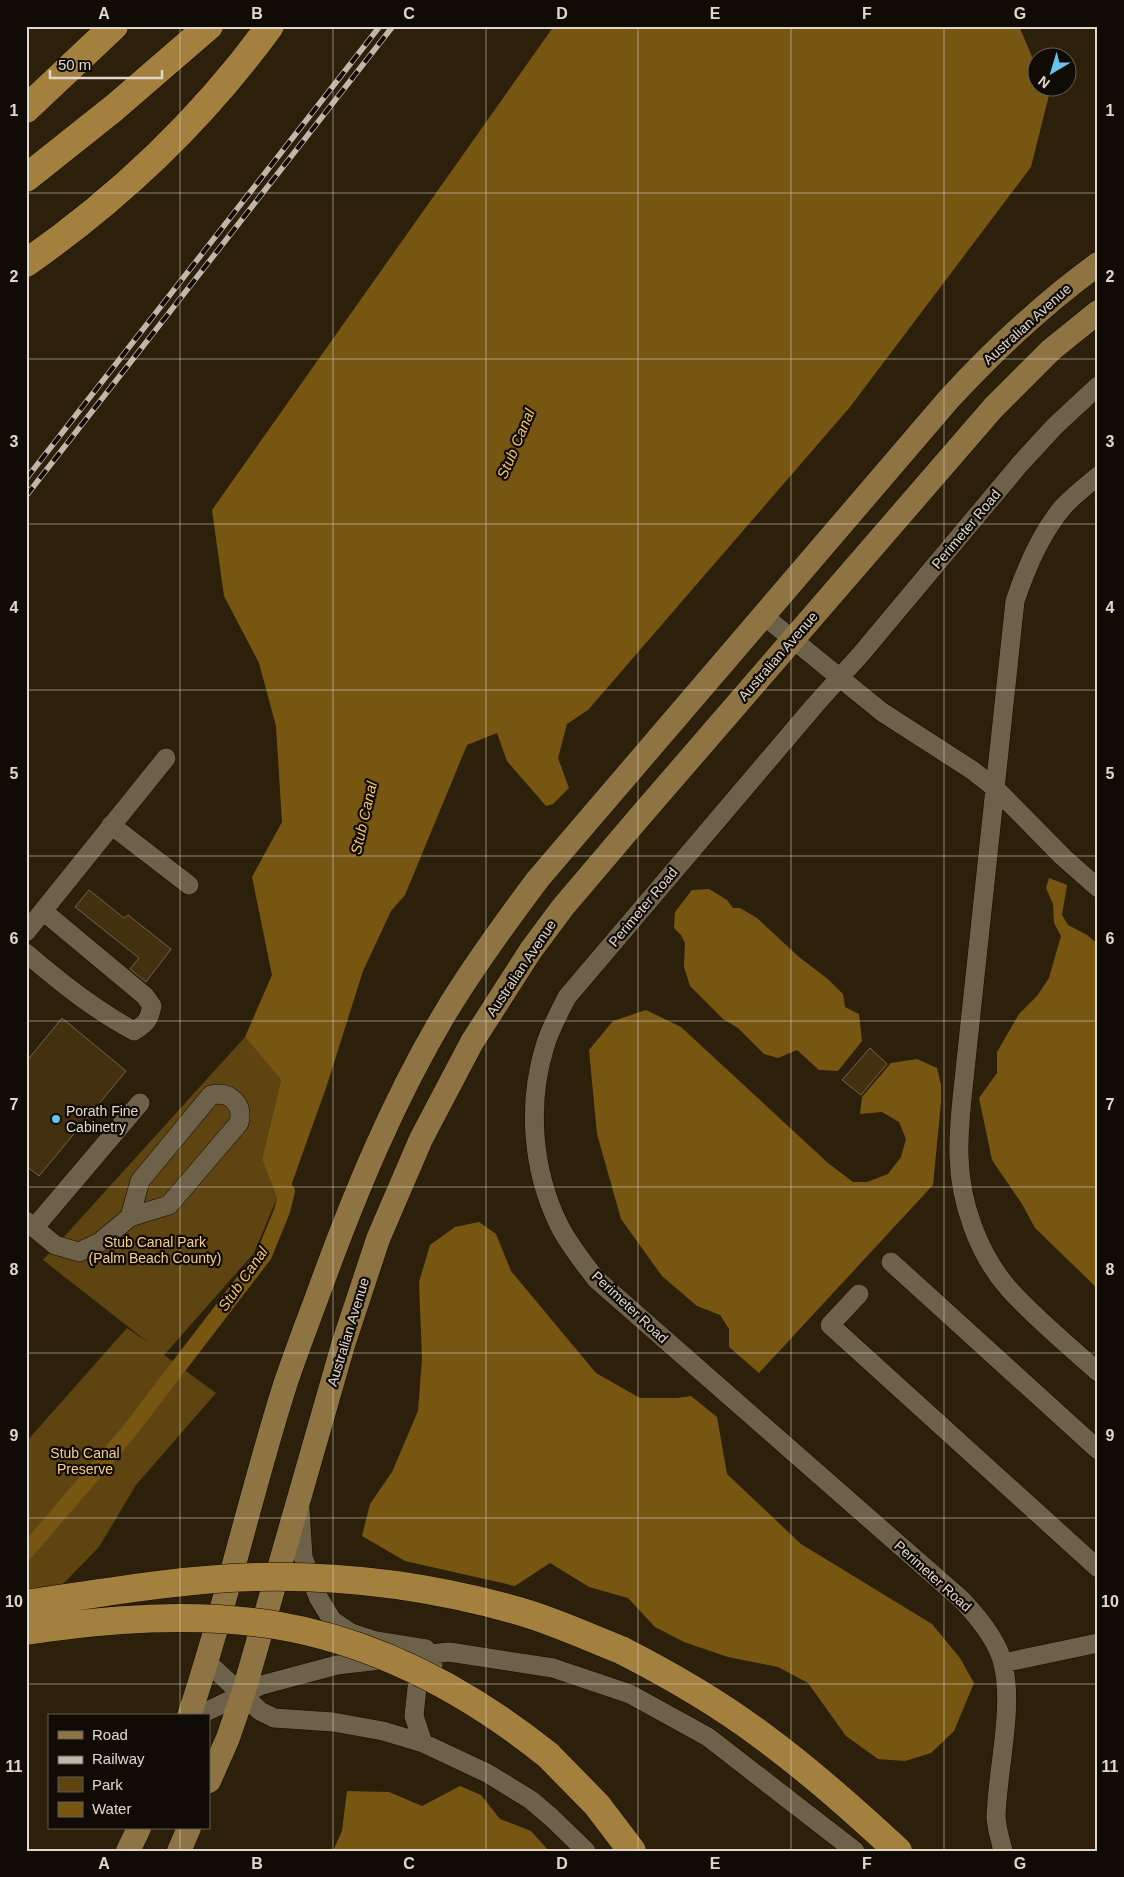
<svg xmlns="http://www.w3.org/2000/svg" width="1124" height="1877" font-family="Arial,sans-serif">
<rect width="100%" height="100%" fill="#2c200b"/>
<path fill="#5e4411" d="M 245,1037 L 281,1080 L 262,1159 L 277,1198 L 254,1253 L 164,1355 L 216,1393 L 136,1485 L 99,1547 L 26,1622 L 26,1442 L 127,1328 L 149,1343 L 43,1260 Z"/>
<path fill="#775611" d="M 554,26 L 1019,26 L 1036,66 L 1036,88 L 1046,88 L 1049,95 L 1031,167 L 850,407 L 588,710 L 567,724 L 558,758 L 569,788 L 553,804 L 546,806 L 507,761 L 497,733 L 467,745 L 405,895 L 391,911 L 363,971 L 327,1085 L 282,1211 L 262,1159 L 281,1080 L 245,1037 L 272,975 L 252,877 L 282,822 L 276,726 L 259,663 L 224,596 L 212,510 Z
M 1049,878 L 1067,885 L 1062,915 L 1068,925 L 1087,935 L 1098,944 L 1098,1289 L 1035,1228 L 1022,1204 L 992,1160 L 979,1098 L 997,1073 L 997,1052 L 1019,1014 L 1037,996 L 1049,978 L 1061,936 L 1054,923 L 1053,904 L 1046,888 Z
M 709,889 L 727,900 L 733,908 L 740,908 L 757,918 L 799,957 L 829,980 L 843,994 L 845,1007 L 859,1014 L 862,1041 L 838,1071 L 819,1070 L 797,1050 L 778,1058 L 764,1054 L 738,1028 L 723,1019 L 690,986 L 684,967 L 685,943 L 681,935 L 674,928 L 675,912 L 692,890 Z
M 646,1010 L 681,1027 L 828,1163 L 853,1182 L 867,1182 L 888,1174 L 901,1157 L 906,1139 L 899,1122 L 882,1112 L 860,1114 L 862,1097 L 891,1063 L 917,1059 L 937,1068 L 941,1085 L 941,1102 L 933,1185 L 759,1373 L 729,1347 L 729,1329 L 720,1315 L 697,1306 L 662,1276 L 621,1219 L 597,1134 L 589,1050 L 613,1021 Z
M 479,1222 L 496,1234 L 511,1271 L 596,1373 L 640,1398 L 677,1398 L 691,1396 L 717,1417 L 727,1474 L 801,1544 L 932,1624 L 960,1658 L 974,1683 L 954,1731 L 931,1753 L 905,1761 L 878,1759 L 846,1736 L 808,1683 L 778,1667 L 728,1657 L 684,1642 L 655,1627 L 628,1598 L 589,1587 L 550,1563 L 515,1586 L 405,1561 L 362,1536 L 370,1504 L 392,1472 L 418,1411 L 422,1359 L 419,1282 L 430,1245 L 455,1227 Z
M 460,1786 L 481,1795 L 500,1819 L 531,1831 L 549,1851 L 333,1851 L 342,1831 L 347,1791 L 389,1792 L 422,1806 Z"/>
<g fill="none" stroke-linecap="round" stroke-linejoin="round">
<path stroke="#775611" stroke-width="16" d="M 26,1552 L 127,1434 L 264,1255 L 282,1211 L 287,1191"/>
</g>
<path fill="#42300e" stroke="#72644d" d="M 89,890 L 124,918 L 128,915 L 171,949 L 146,982 L 130,969 L 139,958 L 75,907 Z
M 62,1018 L 126,1071 L 39,1176 L 26,1166 L 26,1062 Z
M 870,1048 L 887,1064 L 861,1095 L 842,1080 Z"/>
<g fill="none" stroke-linecap="round" stroke-linejoin="round">
<defs>
<path id="minor" d="M 1098,476 C 1086,486 1073,496 1063,507 C 1040,534 1026,568 1015,601 L 966,1061 C 963,1092 958,1124 959,1156 C 960,1202 978,1254 1009,1289 C 1036,1319 1068,1345 1098,1372
M 764,616 L 882,712 L 972,770 L 995,788 L 1063,857 L 1098,888
M 111,825 L 189,885
M 26,932 L 166,758
M 26,953 C 60,982 95,1010 134,1031 C 147,1023 149,1020 152,1006 L 145,996 L 43,911
M 26,1221 L 55,1245 L 79,1252 L 100,1242 L 130,1217 L 140,1181 L 211,1095 C 229,1091 244,1103 239,1123 L 169,1205 L 130,1217
M 34,1228 L 140,1103
M 891,1262 L 1098,1450
M 859,1294 L 830,1325 L 1098,1568
M 300,1509 L 303,1557 L 318,1597 L 332,1620 L 351,1633 L 376,1641 L 426,1649
M 207,1662 L 260,1711 L 274,1718 L 333,1722 L 383,1731 L 423,1743 L 487,1773 L 531,1800 L 552,1818 L 586,1851
M 1003,1663 L 1098,1643
M 197,1716 L 262,1685 L 337,1665 L 449,1652 L 553,1668 L 630,1694 L 708,1737 L 855,1851
M 423,1743 L 414,1716 L 417,1688 L 433,1666
M 1003,1851 L 998,1831 L 996,1818 C 997,1771 1014,1708 1003,1664 C 998,1641 978,1617 962,1600 L 596,1279 C 583,1262 569,1245 559,1225 C 532,1170 527,1104 545,1046 C 550,1029 559,1013 567,997 L 815,705 L 861,654 L 1020,464 L 1055,426 L 1098,386"/>
<path id="major" d="M 189,1716 C 226,1607 250,1495 285,1385 C 296,1352 309,1319 321,1286 C 355,1193 393,1101 444,1015 C 472,968 505,923 538,879 L 948,400 C 994,350 1043,304 1098,264
M 209,1781 L 228,1738 L 243,1694 L 343,1345 L 378,1239 L 421,1139 L 472,1042 L 531,950 L 563,907 L 642,814 L 993,408 L 1051,350 L 1098,312
M 128,1851 L 139,1828
M 179,1851 L 189,1828"/>
<path id="highway" d="M 26,109 L 114,26
M 26,178 L 114,108 L 209,26
M 26,263 C 119,198 203,118 270,26
M 621,1650 C 670,1675 717,1702 761,1735 C 809,1770 854,1810 898,1851
M 548,1755 L 597,1805 L 632,1851"/>
</defs>
<use href="#minor" stroke="#140900" stroke-width="20"/>
<use href="#major" stroke="#140900" stroke-width="25"/>
<use href="#highway" stroke="#140900" stroke-width="29"/>
<use href="#minor" stroke="#6e614a" stroke-width="19"/>
<use href="#major" stroke="#8e7443" stroke-width="24"/>
<use href="#highway" stroke="#a4803f" stroke-width="28"/>
<defs>
<path id="rail" d="M 26,479 L 380,26
M 26,496 L 393,26"/>
</defs>
<use href="#rail" stroke="#c0b7a9" stroke-width="5.5"/>
<use href="#rail" stroke="#100b04" stroke-width="4" stroke-dasharray="11" stroke-linecap="butt"/>
<defs>
<path id="highway-bridge" d="M 26,1604 C 102,1593 179,1579 256,1577 C 346,1575 436,1587 522,1612 C 556,1622 588,1637 621,1650
M 26,1631 C 107,1619 193,1612 275,1625 C 377,1642 468,1691 548,1755"/>
</defs>
<use href="#highway-bridge" stroke="#140900" stroke-width="29" stroke-linecap="butt"/>
<use href="#highway-bridge" stroke="#a4803f" stroke-width="28"/>
</g>
<path fill="none" stroke="#e0d8cb" stroke-width="1" stroke-opacity="0.55" d="M 180,26 L 180,1716M 333,26 L 333,1851M 486,26 L 486,1851M 638,26 L 638,1851M 791,26 L 791,1851M 944,26 L 944,1851M 26,193 L 1098,193M 26,359 L 1098,359M 26,524 L 1098,524M 26,690 L 1098,690M 26,856 L 1098,856M 26,1021 L 1098,1021M 26,1187 L 1098,1187M 26,1353 L 1098,1353M 26,1518 L 1098,1518M 26,1684 L 1098,1684M 180,1828 L 180,1851"/>
<circle fill="#67c4ef" stroke="#100b04" stroke-width="2" cx="56" cy="1119" r="5"/>
<g text-anchor="middle" stroke-width="4.5" stroke-linejoin="round" paint-order="stroke">
<g font-size="14" fill="#e0d8cb" stroke="#100b04">
<text transform="translate(1027 324) rotate(-42)" y="5">Australian Avenue</text>
<text transform="translate(966 529) rotate(-50)" y="5">Perimeter Road</text>
<text transform="translate(778 656) rotate(-49)" y="5">Australian Avenue</text>
<text transform="translate(643 907) rotate(-50)" y="5">Perimeter Road</text>
<text transform="translate(521 968) rotate(-56)" y="5">Australian Avenue</text>
<text transform="translate(630 1307) rotate(43)" y="5">Perimeter Road</text>
<text transform="translate(348 1332) rotate(-73)" y="5">Australian Avenue</text>
<text transform="translate(933 1576) rotate(42)" y="5">Perimeter Road</text>
</g>
<g font-size="14" fill="#e0d8cb" stroke="#100b04" text-anchor="start">
<text x="66" y="1116">Porath Fine<tspan x="66" dy="16">Cabinetry</tspan></text>
</g>
<g font-size="14" fill="#f8d08b" stroke="#100b04">
<text x="155" y="1247">Stub Canal Park<tspan x="155" dy="16">(Palm Beach County)</tspan></text>
<text x="85" y="1458">Stub Canal<tspan x="85" dy="16">Preserve</tspan></text>
</g>
<g font-size="15" font-style="italic" fill="#f6c46b" stroke="#100b04">
<text transform="translate(516 444) rotate(-67)" y="5">Stub Canal</text>
<text transform="translate(364 818) rotate(-77)" y="5">Stub Canal</text>
<text transform="translate(243 1279) rotate(-55)" y="5">Stub Canal</text>
</g>
</g>
<rect width="1124" height="1877" fill="none" stroke="#100b04" stroke-width="55"/>
<rect x="48" y="1714" width="162" height="115" fill="#100b04" stroke="#635d54"/>
<rect x="58" y="1731" width="25" height="8" fill="#8e7443" stroke="#635d54"/>
<text x="92" y="1740" font-size="15" fill="#e0d8cb">Road</text>
<rect x="58" y="1756" width="25" height="8" fill="#c0b7a9" stroke="#635d54"/>
<text x="92" y="1764" font-size="15" fill="#e0d8cb">Railway</text>
<rect x="58" y="1777" width="25" height="15" fill="#5e4411" stroke="#635d54"/>
<text x="92" y="1790" font-size="15" fill="#e0d8cb">Park</text>
<rect x="58" y="1802" width="25" height="15" fill="#775611" stroke="#635d54"/>
<text x="92" y="1814" font-size="15" fill="#e0d8cb">Water</text>
<g transform="translate(1052 72) rotate(218)"><circle r="24" fill="#100b04" stroke="#635d54"/>
<path d="M0-4L9 19L0 12L-9 19Z" fill="#67c4ef"/>
<text y="-8" font-size="14" font-weight="bold" text-anchor="middle" fill="#e0d8cb">N</text>
</g>
<path d="M50 70v8h112v-8" fill="none" stroke="#e0d8cb" stroke-width="2.5"/>
<text x="58" y="70" font-size="15" fill="#e0d8cb" stroke="#100b04" stroke-width="4" paint-order="stroke">50 m</text>
<rect x="28" y="28" width="1068" height="1822" fill="none" stroke="#e0d8cb" stroke-width="2"/>
<g font-size="16" text-anchor="middle" font-weight="bold" fill="#e0d8cb">
<text x="104" y="19">A</text>
<text x="257" y="19">B</text>
<text x="409" y="19">C</text>
<text x="562" y="19">D</text>
<text x="715" y="19">E</text>
<text x="867" y="19">F</text>
<text x="1020" y="19">G</text>
<text x="14" y="116">1</text>
<text x="1110" y="116">1</text>
<text x="14" y="282">2</text>
<text x="1110" y="282">2</text>
<text x="14" y="447">3</text>
<text x="1110" y="447">3</text>
<text x="14" y="613">4</text>
<text x="1110" y="613">4</text>
<text x="14" y="779">5</text>
<text x="1110" y="779">5</text>
<text x="14" y="944">6</text>
<text x="1110" y="944">6</text>
<text x="14" y="1110">7</text>
<text x="1110" y="1110">7</text>
<text x="14" y="1275">8</text>
<text x="1110" y="1275">8</text>
<text x="14" y="1441">9</text>
<text x="1110" y="1441">9</text>
<text x="14" y="1607">10</text>
<text x="1110" y="1607">10</text>
<text x="14" y="1772">11</text>
<text x="1110" y="1772">11</text>
<text x="104" y="1869">A</text>
<text x="257" y="1869">B</text>
<text x="409" y="1869">C</text>
<text x="562" y="1869">D</text>
<text x="715" y="1869">E</text>
<text x="867" y="1869">F</text>
<text x="1020" y="1869">G</text>
</g>
</svg>
